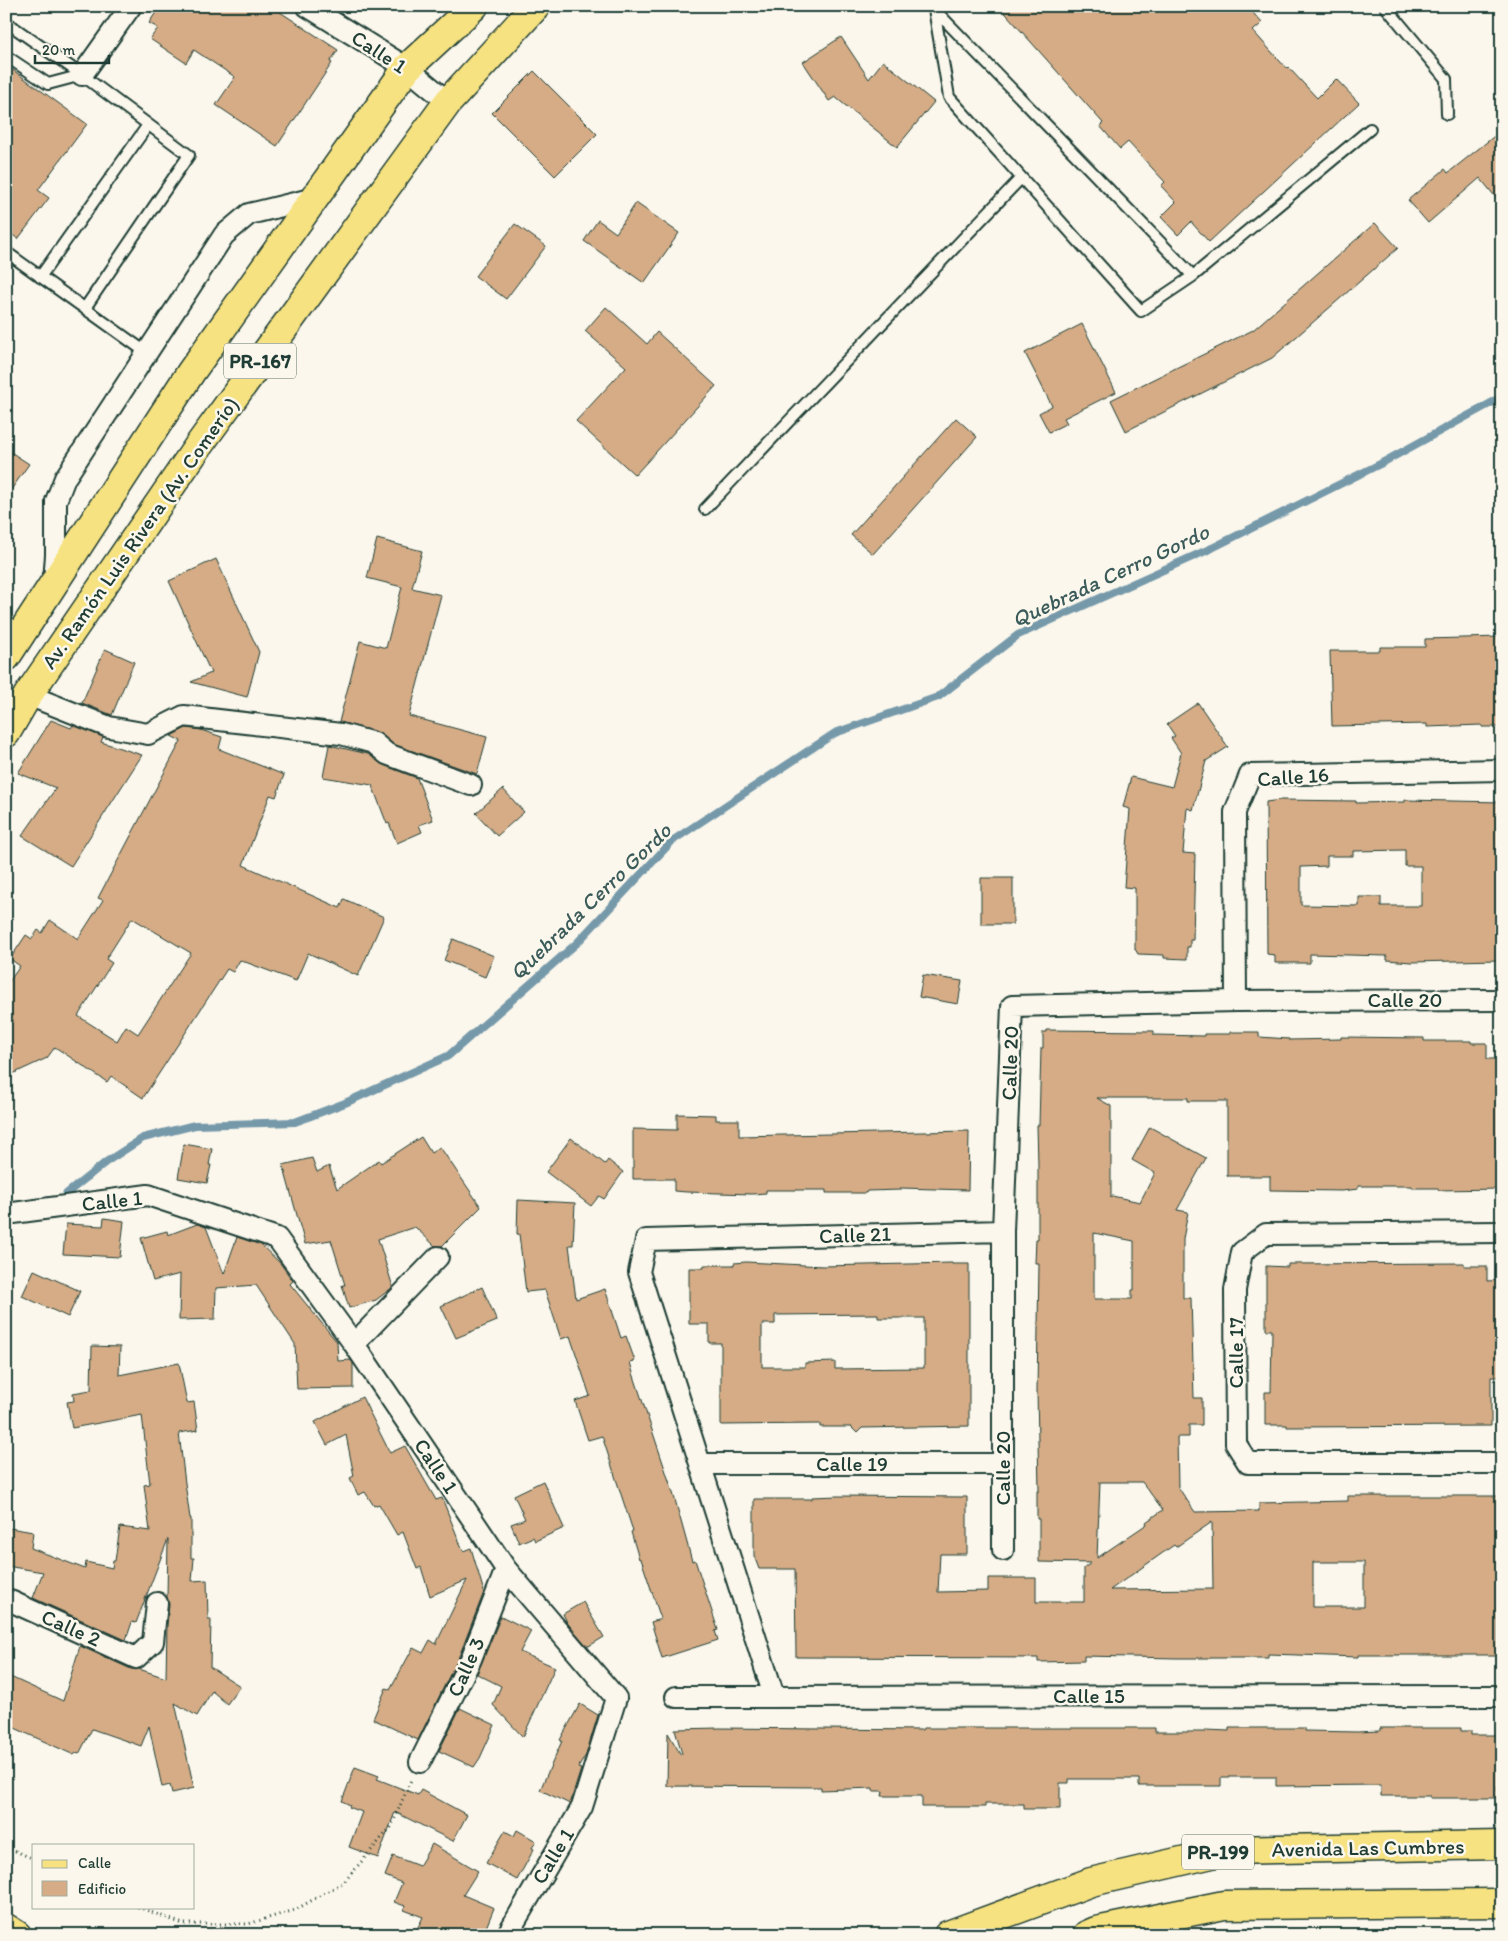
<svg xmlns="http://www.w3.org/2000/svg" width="1508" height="1941" font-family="Itim,sans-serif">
<rect width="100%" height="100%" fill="#fbf7ec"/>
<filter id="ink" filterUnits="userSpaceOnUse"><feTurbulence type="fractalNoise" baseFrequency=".02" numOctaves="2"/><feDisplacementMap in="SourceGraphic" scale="10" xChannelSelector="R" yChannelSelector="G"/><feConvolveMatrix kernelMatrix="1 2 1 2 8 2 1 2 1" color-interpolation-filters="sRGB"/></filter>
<g filter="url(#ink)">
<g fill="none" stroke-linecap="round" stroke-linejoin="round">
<path stroke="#7699aa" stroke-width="8" d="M 66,1194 L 106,1162 L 143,1138 L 195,1125 L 295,1122 L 345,1103 L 448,1056 L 577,943 L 672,841 L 835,733 L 938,697 L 1018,635 L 1212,548 L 1380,464 L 1502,397"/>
</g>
<path fill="#d5ac86" stroke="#1f3d34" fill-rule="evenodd" d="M 160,6 L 271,6 L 338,50 L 330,62 L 332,63 L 277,146 L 216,105 L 235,77 L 194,50 L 186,63 L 150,39 L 158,28 L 149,23 Z
M 999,6 L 1247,6 L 1262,23 L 1253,31 L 1286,68 L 1288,67 L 1317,98 L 1336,79 L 1359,103 L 1209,242 L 1191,222 L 1178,235 L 1161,217 L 1176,202 L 1161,186 L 1165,182 L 1128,142 L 1120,149 L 1100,126 L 1103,123 Z
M 841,37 L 869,79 L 883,61 L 934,102 L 897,147 L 835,97 L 829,101 L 803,62 Z
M 6,65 L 87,124 L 38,190 L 49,198 L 18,239 L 6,230 Z
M 534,71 L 597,134 L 555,176 L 492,113 Z
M 1502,130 L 1502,205 L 1480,178 L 1428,223 L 1408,200 L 1445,169 L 1448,173 Z
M 636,203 L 679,233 L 644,283 L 584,241 L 598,220 L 616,233 Z
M 1375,223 L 1398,248 L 1272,358 L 1126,431 L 1111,400 L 1253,330 Z
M 515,224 L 546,246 L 506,299 L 475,276 Z
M 606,307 L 647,344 L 657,332 L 716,386 L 635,475 L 576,421 L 626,367 L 585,331 Z
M 1082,324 L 1116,392 L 1064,418 L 1067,423 L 1049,432 L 1039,413 L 1052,406 L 1025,353 Z
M 956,418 L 977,437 L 873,554 L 851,535 Z
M 6,449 L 29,464 L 6,497 Z
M 377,539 L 422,551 L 412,588 L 441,595 L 409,716 L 487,737 L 477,774 L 393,744 L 377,732 L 339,722 L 360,641 L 386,648 L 402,587 L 367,578 Z
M 216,559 L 259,652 L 247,697 L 191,682 L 211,673 L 169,581 Z
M 1502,637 L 1502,727 L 1482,727 L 1482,725 L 1427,727 L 1427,724 L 1332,726 L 1330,651 L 1380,651 L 1380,647 L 1425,647 L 1425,639 Z
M 105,649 L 134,662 L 112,715 L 82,703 Z
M 1198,703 L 1228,747 L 1206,761 L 1193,810 L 1187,808 L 1183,853 L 1195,854 L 1193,940 L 1190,940 L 1190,947 L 1187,947 L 1187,959 L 1164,958 L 1164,955 L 1138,954 L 1135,949 L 1135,888 L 1124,887 L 1130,809 L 1123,807 L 1131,777 L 1172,787 L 1181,753 L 1171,738 L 1175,736 L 1167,724 Z
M 51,720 L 71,728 L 73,725 L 103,737 L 101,742 L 142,755 L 71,866 L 22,836 L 56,788 L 18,773 Z
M 186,728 L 201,730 L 222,737 L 219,749 L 284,775 L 276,797 L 270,795 L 243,865 L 340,908 L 344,899 L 384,917 L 358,976 L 308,953 L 296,981 L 240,960 L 233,972 L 227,969 L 143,1098 L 111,1076 L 107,1082 L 55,1047 L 47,1058 L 6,1077 L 6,986 L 20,966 L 10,959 L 26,935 L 32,939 L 38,930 L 42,933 L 50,920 L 78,939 L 103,900 L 98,898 L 181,741 L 171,736 ZM 132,918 L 191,953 L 138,1034 L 126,1026 L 117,1041 L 78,1016 L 112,963 L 106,959 Z
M 329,745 L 368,754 L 383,765 L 417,778 L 433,820 L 419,825 L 422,832 L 397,843 L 389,823 L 387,824 L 372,785 L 323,777 Z
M 503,789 L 524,812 L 497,836 L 476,813 Z
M 1280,800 L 1356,801 L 1356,803 L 1405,802 L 1405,800 L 1502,802 L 1499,960 L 1411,962 L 1387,960 L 1387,956 L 1310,954 L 1310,963 L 1275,963 L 1275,955 L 1267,954 L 1266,802 ZM 1405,850 L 1405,866 L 1421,866 L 1421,906 L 1381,906 L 1381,897 L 1359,897 L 1359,906 L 1301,905 L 1301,867 L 1327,866 L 1327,856 L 1353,856 L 1353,851 Z
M 981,878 L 1013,878 L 1013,924 L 981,924 Z
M 453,939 L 494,956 L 485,977 L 444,960 Z
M 923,975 L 962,981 L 958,1004 L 919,997 Z
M 1046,1030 L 1154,1031 L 1154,1035 L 1204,1036 L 1204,1034 L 1230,1034 L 1230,1032 L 1259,1032 L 1259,1037 L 1289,1039 L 1289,1040 L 1341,1039 L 1341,1037 L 1424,1038 L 1424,1041 L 1471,1041 L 1471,1043 L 1487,1043 L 1487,1059 L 1502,1059 L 1502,1113 L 1499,1113 L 1500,1189 L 1438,1190 L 1438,1188 L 1412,1188 L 1412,1186 L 1358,1186 L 1358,1189 L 1342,1191 L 1270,1190 L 1270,1176 L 1227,1176 L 1227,1101 L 1188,1101 L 1188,1098 L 1097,1098 L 1111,1106 L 1111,1198 L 1112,1196 L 1140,1202 L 1155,1173 L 1132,1160 L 1150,1127 L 1206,1158 L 1177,1210 L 1188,1212 L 1183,1239 L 1183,1298 L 1191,1298 L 1194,1398 L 1202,1398 L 1202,1425 L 1189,1425 L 1189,1437 L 1177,1437 L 1178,1487 L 1195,1512 L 1259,1511 L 1259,1503 L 1348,1501 L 1348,1496 L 1502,1496 L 1502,1575 L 1498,1575 L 1498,1655 L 1358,1655 L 1358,1657 L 1268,1654 L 1268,1658 L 1176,1658 L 1084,1656 L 1084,1661 L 1038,1662 L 1038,1658 L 796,1657 L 795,1569 L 759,1569 L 754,1556 L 754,1499 L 812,1499 L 812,1497 L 838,1496 L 967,1497 L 967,1554 L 940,1554 L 938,1592 L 988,1591 L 988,1578 L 1036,1578 L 1036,1602 L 1084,1602 L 1084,1568 L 1091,1563 L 1039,1562 L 1039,1519 L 1037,1519 L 1037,1491 L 1039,1491 L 1037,1391 L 1039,1263 L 1035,1263 L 1036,1239 L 1038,1239 L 1038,1165 L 1037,1125 L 1039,1125 L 1041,1048 L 1043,1048 L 1043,1032 L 1046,1032 ZM 1094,1233 L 1134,1241 L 1134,1290 L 1132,1290 L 1132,1299 L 1094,1299 ZM 1100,1482 L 1142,1482 L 1163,1510 L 1146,1522 L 1147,1524 L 1097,1558 ZM 1212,1522 L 1213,1589 L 1110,1590 L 1174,1545 L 1176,1547 ZM 1313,1562 L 1364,1562 L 1364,1607 L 1313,1607 Z
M 677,1114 L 716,1115 L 716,1120 L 739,1120 L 739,1136 L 969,1131 L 968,1190 L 901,1188 L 901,1190 L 867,1191 L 866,1193 L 826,1193 L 826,1190 L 766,1190 L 766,1193 L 752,1194 L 687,1192 L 674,1191 L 674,1179 L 633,1179 L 633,1129 L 677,1130 Z
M 421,1137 L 431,1153 L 440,1147 L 481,1207 L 442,1246 L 435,1246 L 415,1227 L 378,1239 L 393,1287 L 376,1300 L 349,1308 L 342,1285 L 345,1285 L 331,1240 L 305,1244 L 283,1165 L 312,1158 L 317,1172 L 329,1166 L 337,1189 L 379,1160 L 381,1163 Z
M 571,1138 L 605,1164 L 608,1160 L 623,1172 L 604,1199 L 599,1196 L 591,1206 L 546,1172 Z
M 184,1144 L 212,1149 L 209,1165 L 211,1165 L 207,1183 L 178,1178 Z
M 518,1200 L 575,1203 L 573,1245 L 569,1245 L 576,1299 L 605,1289 L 621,1338 L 626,1336 L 635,1361 L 630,1362 L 633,1373 L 674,1496 L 692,1561 L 695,1560 L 718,1630 L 715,1631 L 718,1640 L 662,1658 L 651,1622 L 661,1619 L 641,1559 L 639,1559 L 631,1532 L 633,1531 L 602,1436 L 588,1440 L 575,1401 L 590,1396 L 570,1336 L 561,1339 L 545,1290 L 526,1292 L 519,1234 L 517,1234 Z
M 104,1218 L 124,1221 L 120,1257 L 63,1254 L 66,1224 L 103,1226 Z
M 197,1224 L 206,1227 L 224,1274 L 237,1237 L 261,1245 L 280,1263 L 293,1281 L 290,1284 L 337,1342 L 338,1361 L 351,1360 L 353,1363 L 353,1388 L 297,1389 L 295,1344 L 256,1285 L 216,1288 L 215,1319 L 179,1320 L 180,1274 L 153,1281 L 141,1238 L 167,1231 L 168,1235 Z
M 746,1262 L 823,1266 L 952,1263 L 952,1264 L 969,1264 L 969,1426 L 862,1428 L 857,1433 L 851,1427 L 820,1427 L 820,1424 L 721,1425 L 721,1343 L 709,1343 L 709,1324 L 689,1324 L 689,1268 L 704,1268 L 704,1265 L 734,1265 L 734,1263 ZM 878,1314 L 878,1318 L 924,1318 L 924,1368 L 835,1369 L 835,1362 L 805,1363 L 805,1367 L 762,1367 L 762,1324 L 775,1324 L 775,1315 Z
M 1464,1263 L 1464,1266 L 1487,1266 L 1487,1281 L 1502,1280 L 1502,1377 L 1491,1377 L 1491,1426 L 1287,1427 L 1287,1425 L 1265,1425 L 1265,1392 L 1271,1392 L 1272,1330 L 1266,1330 L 1266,1266 L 1288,1267 L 1288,1264 Z
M 34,1270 L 80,1291 L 68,1317 L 22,1296 Z
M 482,1287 L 497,1321 L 456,1338 L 441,1306 Z
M 92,1346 L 120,1347 L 119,1375 L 179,1363 L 187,1403 L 194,1402 L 198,1430 L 179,1433 L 185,1483 L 190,1518 L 191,1518 L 191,1558 L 194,1558 L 192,1581 L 207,1580 L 208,1619 L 211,1619 L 210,1667 L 240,1686 L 227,1704 L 212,1691 L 197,1716 L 175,1703 L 194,1788 L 172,1793 L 170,1785 L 162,1787 L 149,1726 L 141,1746 L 92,1729 L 79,1754 L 76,1753 L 74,1755 L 6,1724 L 6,1675 L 63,1701 L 80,1646 L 131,1669 L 139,1669 L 166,1678 L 167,1626 L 169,1604 L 167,1597 L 168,1539 L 136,1623 L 132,1622 L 126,1640 L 33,1598 L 43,1572 L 6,1566 L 6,1552 L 10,1528 L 33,1532 L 31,1548 L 85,1569 L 86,1562 L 112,1568 L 113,1561 L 115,1561 L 120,1527 L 150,1531 L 144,1485 L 150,1484 L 142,1415 L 72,1428 L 67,1402 L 74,1401 L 73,1393 L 91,1390 Z
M 362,1397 L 390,1453 L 405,1446 L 436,1500 L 442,1498 L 463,1551 L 471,1548 L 484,1592 L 460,1654 L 418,1740 L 373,1719 L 386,1688 L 390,1690 L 413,1648 L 423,1653 L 430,1640 L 436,1644 L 467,1580 L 430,1596 L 421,1567 L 417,1569 L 403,1532 L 397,1535 L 379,1504 L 374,1506 L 365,1492 L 358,1495 L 350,1478 L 354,1476 L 346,1435 L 327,1445 L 315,1422 Z
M 543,1481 L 564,1528 L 535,1541 L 533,1537 L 519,1543 L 511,1524 L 525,1519 L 514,1495 Z
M 583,1602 L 604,1637 L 589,1646 L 587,1646 L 568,1624 L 563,1614 Z
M 501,1616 L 531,1631 L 520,1652 L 555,1667 L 523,1737 L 493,1705 L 501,1686 L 477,1674 Z
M 580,1704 L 598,1715 L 586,1755 L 578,1768 L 581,1769 L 570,1804 L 540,1790 L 562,1741 L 560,1740 Z
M 460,1708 L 495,1725 L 480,1758 L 474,1767 L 439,1751 Z
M 719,1728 L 922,1730 L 923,1728 L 1155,1728 L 1155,1732 L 1205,1732 L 1205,1730 L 1229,1731 L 1229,1728 L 1305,1728 L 1305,1731 L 1357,1732 L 1380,1731 L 1380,1728 L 1461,1728 L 1461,1731 L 1471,1731 L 1471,1735 L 1502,1735 L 1502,1786 L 1497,1786 L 1498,1798 L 1430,1798 L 1430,1796 L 1381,1796 L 1381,1785 L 1276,1786 L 1276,1777 L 1221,1777 L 1221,1786 L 1139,1786 L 1139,1779 L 1069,1779 L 1069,1783 L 1060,1783 L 1060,1809 L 1024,1809 L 1024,1804 L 985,1804 L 985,1807 L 922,1807 L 922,1796 L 882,1796 L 883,1791 L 873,1791 L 873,1788 L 821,1790 L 821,1787 L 667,1786 L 668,1733 L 681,1755 L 682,1754 L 675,1729 Z
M 355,1767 L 379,1776 L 377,1779 L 418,1795 L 421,1790 L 467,1815 L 453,1841 L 395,1812 L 378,1858 L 349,1847 L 362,1812 L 349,1807 L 350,1805 L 342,1801 Z
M 517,1830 L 536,1841 L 532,1848 L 534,1849 L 517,1880 L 486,1863 L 505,1831 L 514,1836 Z
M 432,1844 L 478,1871 L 463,1895 L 494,1908 L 483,1935 L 414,1935 L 423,1917 L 404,1910 L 405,1906 L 394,1902 L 402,1883 L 385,1876 L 393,1856 L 419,1866 Z"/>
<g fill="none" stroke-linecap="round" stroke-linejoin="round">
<defs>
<path id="service" d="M 931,6 L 934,9 L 1193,276 L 1141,311 L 949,97 L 934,9
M 1385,6 L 1446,79 L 1447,114
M 6,22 L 82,75 L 189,155 L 85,308
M 6,56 L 48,84 L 82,75
M 6,252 L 147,353
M 1193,276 L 1370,129
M 40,277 L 148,125
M 705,509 L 1021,178"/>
<path id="minor" d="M 307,6 L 407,68 L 448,102
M 82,75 L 131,6
M 54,581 L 56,555 L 56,501 L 65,478 L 224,235 L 249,214 L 315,198
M 28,695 L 109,727 L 148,734 L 184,716 L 341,734 L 374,743 L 387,754 L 471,785
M 1236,1001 L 1235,812 L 1250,775 L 1502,770
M 6,1214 L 148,1195 L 277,1238 L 354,1344 L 506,1569 L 616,1698 L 582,1807 L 507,1935
M 1502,1232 L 1266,1234 L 1242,1252 L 1235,1290 L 1236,1444 L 1248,1463 L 1502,1463
M 354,1344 L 438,1257
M 700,1464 L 1003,1464
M 1003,1550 L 1003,1231 L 1012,1006 L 1236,1001 L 1502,1000
M 6,1599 L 136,1658 L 153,1642 L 157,1603
M 774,1696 L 639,1272 L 646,1240 L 1003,1231
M 676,1697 L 1502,1696
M 420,1762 L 471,1659 L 506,1569"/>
<path id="primary" d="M 6,657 L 191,372 L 407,68 L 474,6
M 6,733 L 28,695 L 199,445 L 448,102 L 536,6"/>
<path id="trunk" d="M 6,1928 L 17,1935
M 948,1935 L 1091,1882 L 1229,1850 L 1502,1845
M 1087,1935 L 1096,1931 L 1224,1905 L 1502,1903"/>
</defs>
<use href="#service" stroke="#1f3d34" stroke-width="14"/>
<use href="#minor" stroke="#1f3d34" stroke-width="24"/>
<use href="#primary" stroke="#1f3d34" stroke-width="31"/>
<use href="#trunk" stroke="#1f3d34" stroke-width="31"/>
<path stroke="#1f3d34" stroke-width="3" stroke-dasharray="1 4" stroke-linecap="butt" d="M 6,1847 L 34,1859
M 138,1907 L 183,1924 L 248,1924 L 295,1910 L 344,1882 L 391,1827 L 411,1780"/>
<use href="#service" stroke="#fbf7ec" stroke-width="10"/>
<use href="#minor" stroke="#fbf7ec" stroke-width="20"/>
<use href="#primary" stroke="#f7e281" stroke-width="28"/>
<use href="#trunk" stroke="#f7e281" stroke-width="28"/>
</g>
</g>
<g text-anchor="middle" stroke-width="5" stroke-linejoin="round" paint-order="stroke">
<g fill="#fbf7ec" stroke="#61756b" stroke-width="1">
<rect x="224" y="343.5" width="72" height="35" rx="4"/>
<rect x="1182" y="1834.5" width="72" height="35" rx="4"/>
</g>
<g font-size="20" font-weight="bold" fill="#1f3d34">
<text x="260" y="368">PR-167</text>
<text x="1218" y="1859">PR-199</text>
</g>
<g font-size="21" fill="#1f3d34" stroke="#fbf7ec">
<text transform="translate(379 52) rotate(33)" y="7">Calle 1</text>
<text transform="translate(140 533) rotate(-55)" y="7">Av. Ramón Luis Rivera (Av. Comerío)</text>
<text transform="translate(1293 777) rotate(-4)" y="7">Calle 16</text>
<text x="1405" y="1007">Calle 20</text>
<text transform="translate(1010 1063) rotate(-88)" y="7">Calle 20</text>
<text transform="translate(112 1201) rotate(-6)" y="7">Calle 1</text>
<text transform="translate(855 1235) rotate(-2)" y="7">Calle 21</text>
<text transform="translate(1236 1353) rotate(-90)" y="7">Calle 17</text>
<text x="852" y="1471">Calle 19</text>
<text transform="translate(436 1466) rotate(56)" y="7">Calle 1</text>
<text transform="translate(1003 1468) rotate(-90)" y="7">Calle 20</text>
<text transform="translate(71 1628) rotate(24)" y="7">Calle 2</text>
<text transform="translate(466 1667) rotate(-66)" y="7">Calle 3</text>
<text x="1089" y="1703">Calle 15</text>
<text transform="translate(1368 1848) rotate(-1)" y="7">Avenida Las Cumbres</text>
<text transform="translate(553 1856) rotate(-59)" y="7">Calle 1</text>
</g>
<g font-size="22" font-style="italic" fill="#3c5c5b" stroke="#fbf7ec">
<text transform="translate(1110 575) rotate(-25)" y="8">Quebrada Cerro Gordo</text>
<text transform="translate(590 901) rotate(-44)" y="8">Quebrada Cerro Gordo</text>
</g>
</g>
<rect width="1508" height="1941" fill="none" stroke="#fbf7ec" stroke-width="25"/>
<rect x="12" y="12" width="1483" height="1916" fill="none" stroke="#1f3d34" stroke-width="2" filter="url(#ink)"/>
<rect x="32" y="1844" width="162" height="65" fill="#fbf7ec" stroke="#a3ada2"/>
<rect x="42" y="1860" width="25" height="8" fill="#f7e281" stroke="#a3ada2"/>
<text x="78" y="1868" font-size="15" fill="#1f3d34">Calle</text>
<rect x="42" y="1881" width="25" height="15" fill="#d5ac86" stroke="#a3ada2"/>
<text x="78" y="1894" font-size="15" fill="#1f3d34">Edificio</text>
<path d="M35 55v8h74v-8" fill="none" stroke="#1f3d34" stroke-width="2.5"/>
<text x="42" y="55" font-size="15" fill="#1f3d34" stroke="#fbf7ec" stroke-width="4" paint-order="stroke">20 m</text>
</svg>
